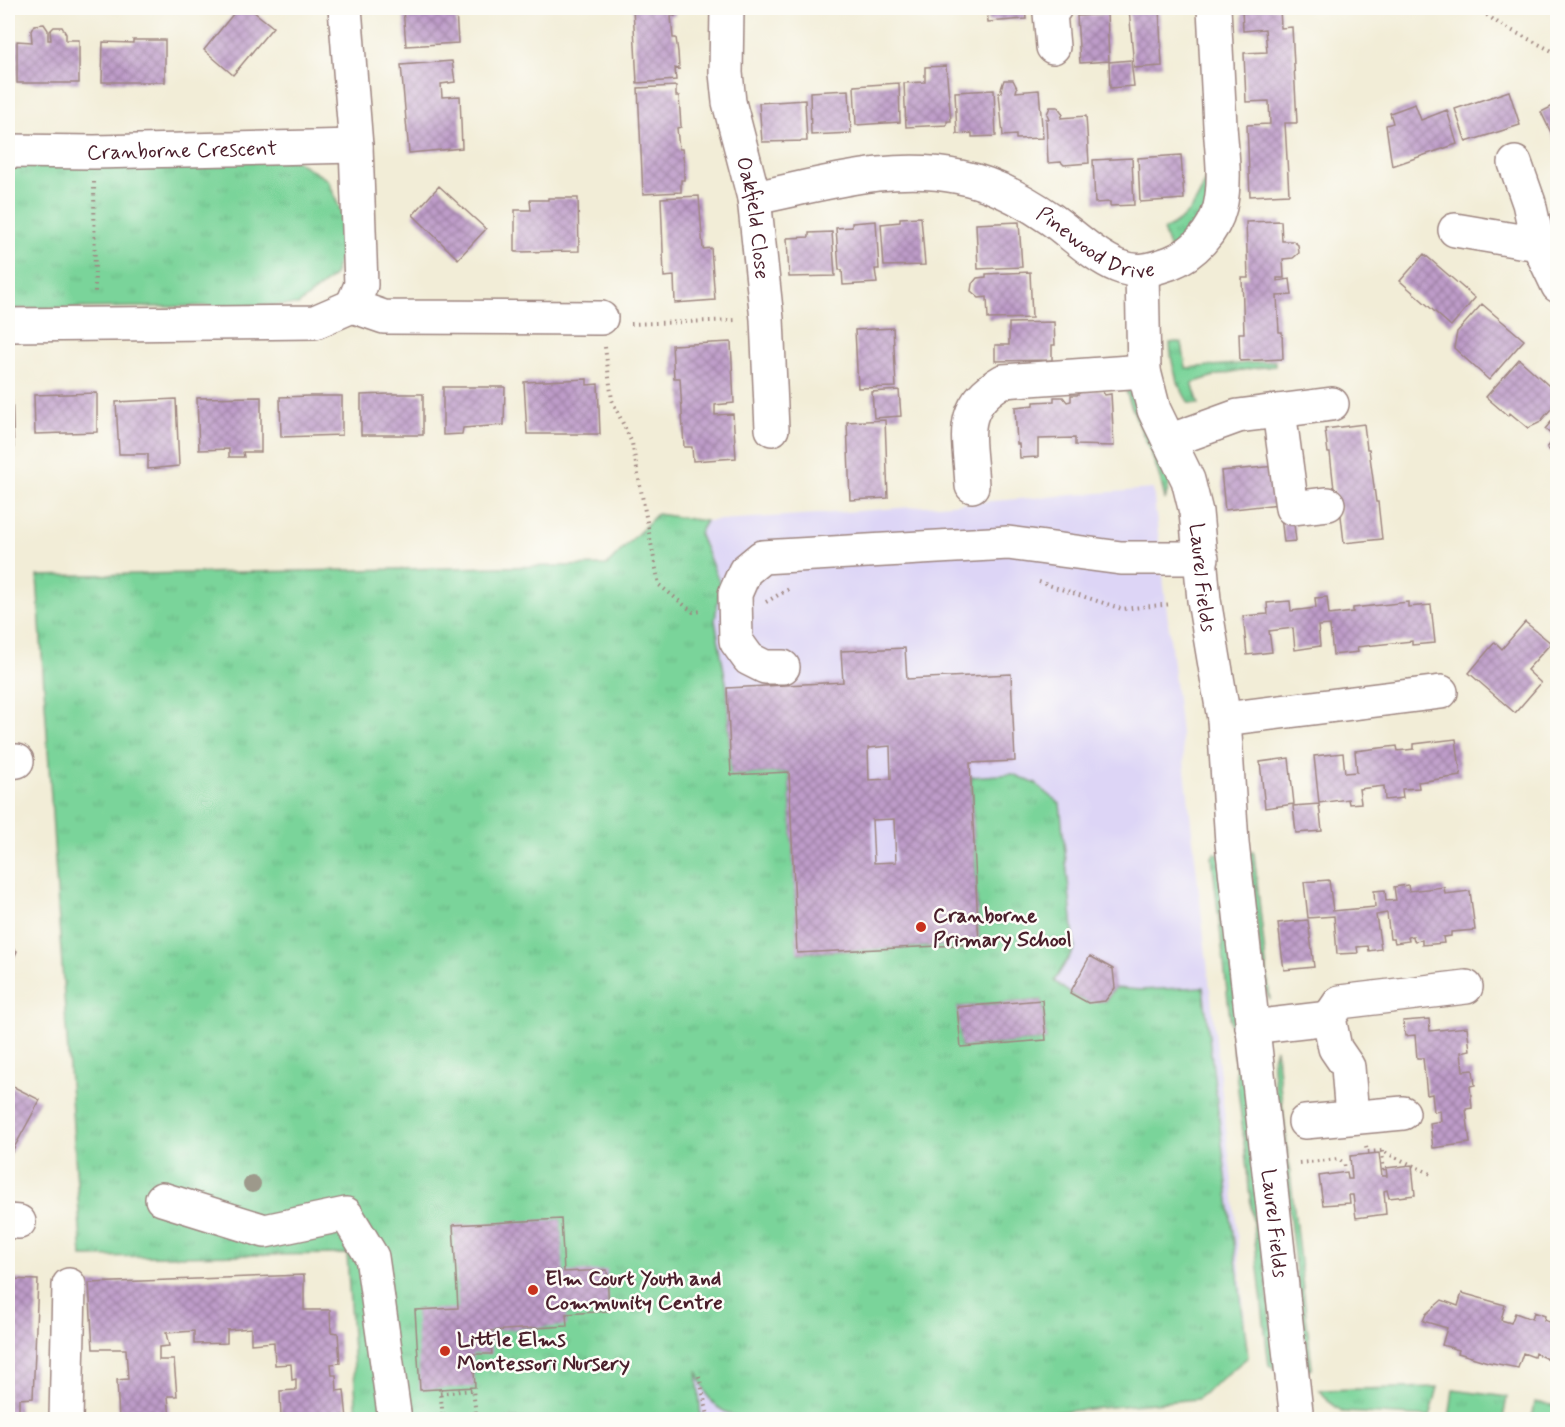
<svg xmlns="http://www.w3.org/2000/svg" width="1565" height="1427" font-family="Mynerve,sans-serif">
<defs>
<pattern id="grass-tufts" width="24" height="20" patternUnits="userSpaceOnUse" patternTransform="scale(1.5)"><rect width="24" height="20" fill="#7ad49a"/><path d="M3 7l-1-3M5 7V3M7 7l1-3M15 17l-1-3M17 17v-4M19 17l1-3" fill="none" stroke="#6bb685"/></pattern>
<pattern id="building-cross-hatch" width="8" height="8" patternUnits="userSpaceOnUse" patternTransform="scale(1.5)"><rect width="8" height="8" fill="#be9cc9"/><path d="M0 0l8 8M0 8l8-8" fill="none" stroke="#9c7fa3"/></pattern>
</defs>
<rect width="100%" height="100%" fill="#fdfcf7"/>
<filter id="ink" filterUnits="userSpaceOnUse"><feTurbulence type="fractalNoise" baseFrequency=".0167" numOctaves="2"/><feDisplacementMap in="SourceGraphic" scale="12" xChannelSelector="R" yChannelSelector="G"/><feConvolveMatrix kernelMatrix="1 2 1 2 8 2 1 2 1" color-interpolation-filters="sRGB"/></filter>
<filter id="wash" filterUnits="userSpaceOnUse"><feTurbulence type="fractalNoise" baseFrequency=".008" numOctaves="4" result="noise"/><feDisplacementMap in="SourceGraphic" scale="24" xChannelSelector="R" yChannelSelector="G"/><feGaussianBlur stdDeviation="1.35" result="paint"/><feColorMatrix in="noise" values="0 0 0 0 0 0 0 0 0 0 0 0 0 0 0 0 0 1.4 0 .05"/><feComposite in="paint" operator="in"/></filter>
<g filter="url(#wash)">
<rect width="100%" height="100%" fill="#f2edd7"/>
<path fill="#ddd5f6" d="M 1153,489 L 1234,1199 L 1248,1357 L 1197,1399 L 984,1420 L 701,1419 L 696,1367 L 657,514 L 706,521 L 818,514 Z"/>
<path fill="url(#grass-tufts)" stroke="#627a62" stroke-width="1.5" fill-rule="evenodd" d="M 8,159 L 295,160 L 328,180 L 348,229 L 334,276 L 298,305 L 8,309 Z
M 1210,164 L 1206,214 L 1170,250 L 1163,230 C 1192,218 1203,193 1210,164 Z
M 1177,342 L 1182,343 L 1186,368 L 1275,361 L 1275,366 C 1246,368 1220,373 1192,383 L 1199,404 L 1189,403 C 1177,385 1171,365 1170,343 Z
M 1130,389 L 1139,414 L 1171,478 L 1165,500 C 1159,462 1138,428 1126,391 Z
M 657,514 L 706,521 L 699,533 L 720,584 L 715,620 L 727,688 L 731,775 L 789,772 L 798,953 L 979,944 L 971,777 L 1013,774 L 1036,784 L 1060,804 L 1075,948 L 1054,981 C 1073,996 1080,1003 1105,1001 L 1115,988 L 1141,990 L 1203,987 L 1248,1357 L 1197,1399 L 984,1419 L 743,1419 C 711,1409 708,1400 697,1370 L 701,1419 L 357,1419 L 347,1254 L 82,1257 L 58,908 L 37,576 L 607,565 ZM 1042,1000 L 1046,1040 L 961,1047 L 958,1007 Z
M 1253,852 L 1254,855 L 1270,1000 L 1264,988 L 1249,853 Z
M 1215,853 L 1219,854 L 1276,1369 L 1269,1366 L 1212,857 Z
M 1276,1049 L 1312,1369 L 1307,1370 L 1273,1068 L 1273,1058 Z
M 1438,1387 L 1430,1417 L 1343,1412 L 1328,1401 L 1320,1390 Z
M 1453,1390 L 1507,1397 L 1503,1419 L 1449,1419 Z
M 1535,1402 L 1557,1406 L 1557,1419 L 1532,1419 Z"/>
<g id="blocks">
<path fill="url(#building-cross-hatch)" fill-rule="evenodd" d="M 238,8 L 249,8 L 273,27 L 233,75 L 204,50 Z
M 403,8 L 442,8 L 442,12 L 456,11 L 458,43 L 406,46 Z
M 633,8 L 675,8 L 675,16 L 671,16 L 673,38 L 676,38 L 678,52 L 679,69 L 675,68 L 676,80 L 637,83 Z
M 987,8 L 1025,8 L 1026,19 L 988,22 Z
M 1129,8 L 1159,8 L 1162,66 L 1134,68 Z
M 1242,8 L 1280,8 L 1281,28 L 1292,27 L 1297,123 L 1285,123 L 1289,194 L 1250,196 L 1247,125 L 1270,124 L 1269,101 L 1246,102 L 1244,53 L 1267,52 L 1265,29 L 1243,31 Z
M 1107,14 L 1109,61 L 1080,63 L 1077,16 Z
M 44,24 L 48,30 L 48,40 L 51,40 L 50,31 L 54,27 L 62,27 L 66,34 L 66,40 L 79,40 L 79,83 L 17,83 L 17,41 L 32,42 L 31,31 L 34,25 Z
M 133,40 L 165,40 L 165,82 L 102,82 L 103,42 L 133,43 Z
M 1131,60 L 1134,86 L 1110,88 L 1109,62 Z
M 452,61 L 455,82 L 441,84 L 442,97 L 460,96 L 462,148 L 409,153 L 401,65 Z
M 946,66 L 951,121 L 947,121 L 947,125 L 906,127 L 904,83 L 925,82 L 925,67 Z
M 1004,80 L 1013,80 L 1017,88 L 1016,92 L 1039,90 L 1043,138 L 1016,139 L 1016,135 L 1003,136 L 999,93 L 1002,92 L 1001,89 Z
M 899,83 L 900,122 L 856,125 L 854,86 Z
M 676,86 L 676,96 L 679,96 L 681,127 L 677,128 L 679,149 L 682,149 L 684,164 L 684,180 L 681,180 L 681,192 L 643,194 L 638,88 Z
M 849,90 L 851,133 L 811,135 L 810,92 Z
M 994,90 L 996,136 L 972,137 L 972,133 L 957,134 L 955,92 Z
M 1509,91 L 1520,125 L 1466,142 L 1455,109 Z
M 805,100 L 807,141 L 762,142 L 759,103 Z
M 1415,104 L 1421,120 L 1447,110 L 1457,144 L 1392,166 L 1386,125 L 1393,123 L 1390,113 Z
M 1557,104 L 1557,145 L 1541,112 Z
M 1050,107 L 1058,107 L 1063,114 L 1061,118 L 1086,116 L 1089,163 L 1064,165 L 1061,162 L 1048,163 L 1046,119 L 1049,119 L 1047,114 Z
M 1181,155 L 1184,199 L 1140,202 L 1138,158 Z
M 1132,158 L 1134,205 L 1110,206 L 1110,202 L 1095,203 L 1093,160 Z
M 439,186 L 486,229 L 458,259 L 413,215 Z
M 699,196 L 703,249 L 711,248 L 715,300 L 675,303 L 674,276 L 664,277 L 661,198 Z
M 548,198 L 578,198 L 579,251 L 515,252 L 515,210 L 531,210 L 530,200 L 548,200 Z
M 921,217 L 925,265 L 884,266 L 881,224 L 900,222 L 900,218 Z
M 876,221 L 879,269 L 875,269 L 877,283 L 843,285 L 842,270 L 839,270 L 836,228 L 852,227 L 852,223 Z
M 1281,221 L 1282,241 L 1293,241 L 1298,245 L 1299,253 L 1293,258 L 1283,259 L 1284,278 L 1277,278 L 1277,281 L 1290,279 L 1292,295 L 1277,296 L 1279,332 L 1282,332 L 1283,359 L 1240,361 L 1239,333 L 1244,333 L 1242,278 L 1248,278 L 1246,222 Z
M 1019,222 L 1022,267 L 978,269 L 976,224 Z
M 832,232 L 835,276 L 789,277 L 787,238 L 809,237 L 809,233 Z
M 1424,254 L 1475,298 L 1451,326 L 1400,281 Z
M 1030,272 L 1032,318 L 988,319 L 987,297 L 979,298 L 971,291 L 972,284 L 977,278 L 986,277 L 986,274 Z
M 1482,304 L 1524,340 L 1489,380 L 1454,348 L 1457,332 Z
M 1054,322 L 1055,345 L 1052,345 L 1052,360 L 995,361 L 995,345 L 1009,345 L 1009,323 Z
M 893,328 L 896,387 L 858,388 L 855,330 Z
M 731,342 L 734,403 L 715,405 L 715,415 L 733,414 L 736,458 L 693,461 L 692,447 L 684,447 L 680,378 L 674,378 L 672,345 Z
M 1519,359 L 1557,393 L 1557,402 L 1539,423 L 1528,428 L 1510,413 L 1508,416 L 1486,397 Z
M 587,379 L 587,385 L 598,384 L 600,434 L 527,434 L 524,382 Z
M 443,387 L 505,387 L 504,425 L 463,428 L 462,434 L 443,435 Z
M 12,388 L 14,455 L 8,455 L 8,389 Z
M 899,390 L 901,416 L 874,418 L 872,392 Z
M 1101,390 L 1105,395 L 1111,394 L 1114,446 L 1075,445 L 1075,438 L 1038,439 L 1038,457 L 1020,458 L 1019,444 L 1017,444 L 1015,407 L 1034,405 L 1034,402 L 1054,401 L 1054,397 L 1063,397 L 1067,402 L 1071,401 L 1071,395 L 1077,395 L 1082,391 Z
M 97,393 L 97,432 L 35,434 L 34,395 Z
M 390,394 L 423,394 L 423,435 L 361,435 L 361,395 Z
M 310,396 L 342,396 L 342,435 L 281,437 L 280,397 Z
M 261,397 L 261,452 L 243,452 L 244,457 L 229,457 L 229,449 L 199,450 L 197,398 Z
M 176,399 L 179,466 L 148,469 L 148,454 L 119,454 L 116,402 Z
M 1557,415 L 1557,457 L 1547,448 L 1555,438 L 1545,429 Z
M 885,420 L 888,498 L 850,500 L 847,422 Z
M 1364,424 L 1367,449 L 1369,449 L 1376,502 L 1378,502 L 1382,539 L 1344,543 L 1340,507 L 1336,507 L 1330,453 L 1328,453 L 1325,429 Z
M 1276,466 L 1280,504 L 1225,510 L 1221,471 Z
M 1293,516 L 1296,541 L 1284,542 L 1281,517 Z
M 1327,597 L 1329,615 L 1353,612 L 1353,608 L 1408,602 L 1408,607 L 1431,605 L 1435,643 L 1412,645 L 1412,641 L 1374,645 L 1357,647 L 1358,652 L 1333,655 L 1330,625 L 1318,626 L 1320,646 L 1295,650 L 1293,628 L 1269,631 L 1272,652 L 1247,655 L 1243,616 L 1268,614 L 1267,603 L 1278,602 L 1290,601 L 1291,611 L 1316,608 L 1315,598 Z
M 1525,622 L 1551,643 L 1527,670 L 1541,683 L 1515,713 L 1469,673 L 1495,642 L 1502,649 Z
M 905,648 L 907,679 L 1011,674 L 1015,761 L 970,763 L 979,944 L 797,953 L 789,772 L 731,775 L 727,688 L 843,682 L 841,651 ZM 890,746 L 891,779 L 869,780 L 868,748 ZM 894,819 L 896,862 L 874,863 L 872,820 Z
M 1456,739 L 1461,776 L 1418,782 L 1419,788 L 1402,789 L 1403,798 L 1385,800 L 1384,786 L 1359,789 L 1361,803 L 1349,804 L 1348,799 L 1319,803 L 1314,756 L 1343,753 L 1345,773 L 1357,772 L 1355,751 L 1397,746 L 1398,751 L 1414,749 L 1414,744 Z
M 1289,758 L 1294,804 L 1265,808 L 1260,762 Z
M 1319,804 L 1322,831 L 1296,833 L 1293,806 Z
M 1329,880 L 1333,911 L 1375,907 L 1374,891 L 1385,890 L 1386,901 L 1396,900 L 1394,887 L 1408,885 L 1409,891 L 1444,887 L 1445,894 L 1470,891 L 1475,930 L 1451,932 L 1451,936 L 1443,937 L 1444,943 L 1422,945 L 1422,940 L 1414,941 L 1413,936 L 1408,937 L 1409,941 L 1395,943 L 1394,939 L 1390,939 L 1387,913 L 1376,915 L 1381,949 L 1369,951 L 1368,946 L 1357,947 L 1358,953 L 1337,954 L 1334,916 L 1308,918 L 1304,882 Z
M 1308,920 L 1314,967 L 1284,970 L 1278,923 Z
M 8,946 L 17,951 L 8,970 Z
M 1090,956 L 1113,969 L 1115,988 L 1105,1001 L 1088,1003 L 1070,993 Z
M 1042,1000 L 1046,1040 L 961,1047 L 957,1007 Z
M 1429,1019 L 1430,1031 L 1467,1027 L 1470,1050 L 1461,1052 L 1463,1071 L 1473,1070 L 1475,1085 L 1470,1086 L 1472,1108 L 1466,1109 L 1470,1143 L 1433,1148 L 1430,1123 L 1441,1121 L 1440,1111 L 1434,1112 L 1432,1094 L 1427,1095 L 1423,1058 L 1417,1058 L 1415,1035 L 1405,1036 L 1403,1021 Z
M 10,1085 L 40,1100 L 8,1159 L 8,1089 Z
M 1379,1153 L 1382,1176 L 1387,1176 L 1386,1168 L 1412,1165 L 1415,1195 L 1389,1198 L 1387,1190 L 1384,1191 L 1386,1214 L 1356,1218 L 1353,1195 L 1349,1195 L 1350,1203 L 1323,1205 L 1319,1176 L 1347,1172 L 1348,1179 L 1352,1179 L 1350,1156 Z
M 561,1219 L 564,1272 L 607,1270 L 609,1311 L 566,1314 L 567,1326 L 490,1331 L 492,1354 L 473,1354 L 475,1387 L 420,1390 L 415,1310 L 458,1308 L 453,1225 Z
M 304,1275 L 304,1310 L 330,1310 L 331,1332 L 338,1333 L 340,1363 L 331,1364 L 332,1375 L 336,1375 L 337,1391 L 344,1390 L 347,1419 L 281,1419 L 280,1391 L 296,1390 L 296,1379 L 292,1380 L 291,1364 L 275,1365 L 274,1342 L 251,1344 L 251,1328 L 227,1330 L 227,1343 L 194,1344 L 194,1331 L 166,1333 L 169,1346 L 159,1347 L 159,1360 L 174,1360 L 177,1396 L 168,1396 L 170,1419 L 119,1419 L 117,1380 L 128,1379 L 126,1349 L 93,1349 L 89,1283 Z
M 8,1279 L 38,1280 L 33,1398 L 19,1399 L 19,1412 L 8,1412 Z
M 1462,1293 L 1505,1305 L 1501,1320 L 1511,1323 L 1515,1313 L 1532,1319 L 1534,1312 L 1545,1316 L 1544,1320 L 1557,1325 L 1557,1364 L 1535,1353 L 1534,1357 L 1523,1353 L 1518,1368 L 1488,1362 L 1458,1353 L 1459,1350 L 1442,1345 L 1447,1328 L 1423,1321 L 1426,1314 L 1442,1300 L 1458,1306 Z"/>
</g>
</g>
<g filter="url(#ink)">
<use href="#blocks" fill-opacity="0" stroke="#9e8681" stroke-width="1.5"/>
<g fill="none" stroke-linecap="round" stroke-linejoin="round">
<defs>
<g id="minor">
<path d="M 345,8 L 356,146 L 361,285 L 352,306"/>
<path id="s1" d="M 727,8 L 726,73 L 729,102 L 754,198 L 767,319 L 772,429"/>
<path d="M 1053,47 L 1050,13 L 1055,8"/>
<path id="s2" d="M 8,151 L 94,152 L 356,146"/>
<path d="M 1515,163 L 1529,203 L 1538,244"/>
<path id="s3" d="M 754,198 C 821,185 892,162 960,177 C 991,183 1025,201 1051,219 C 1072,234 1094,256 1118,266 C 1138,274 1150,270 1170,263 C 1193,254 1214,232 1220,207 C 1226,181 1222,153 1220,126 C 1218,86 1216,47 1214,8"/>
<path d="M 1455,230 L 1538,244 L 1558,286"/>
<path id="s4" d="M 1142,272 L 1144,371 L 1154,410 L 1188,480 L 1196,512 L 1204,600 L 1224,719 L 1232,843 L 1297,1420"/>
<path d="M 8,325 L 315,322 L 352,306 L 384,317 L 601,318"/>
<path d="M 1279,411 L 1292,508 L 1328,504"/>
<path d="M 1169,441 L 1238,416 L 1332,404"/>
<path d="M 972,486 C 970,439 956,408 1003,381 L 1144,371"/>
<path d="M 783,667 L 765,667 L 749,659 L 736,641 L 735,594 L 745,571 L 762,557 L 1008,543 L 1121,558 L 1202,558"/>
<path d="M 1224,719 L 1441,692"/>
<path d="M 8,762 L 17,761"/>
<path d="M 1252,1027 L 1329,1018"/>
<path d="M 1352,1117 L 1348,1067 L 1335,1048 L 1329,1018 L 1340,1002 L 1466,987"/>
<path d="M 1305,1122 L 1403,1113"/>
<path d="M 162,1199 L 265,1231 L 346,1214 L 372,1257 L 395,1420"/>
<path d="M 8,1221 L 19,1222"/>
<path d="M 66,1420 L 69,1285"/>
</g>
</defs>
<use href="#minor" stroke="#9e8681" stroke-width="36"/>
<path stroke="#9e8681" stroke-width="4" stroke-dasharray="1.5 4.5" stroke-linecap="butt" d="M 1477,8 L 1501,25 L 1558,54
M 94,182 L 95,292
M 631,324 L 737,320
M 605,347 L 612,400 L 632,443 L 659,585 L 693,612 L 703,611
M 1039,582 L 1122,609 L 1172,604
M 766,602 L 789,589
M 1366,1147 L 1367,1152 L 1382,1151 L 1431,1174
M 1382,1151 L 1384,1173
M 1299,1163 L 1338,1159 L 1344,1163 L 1345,1170
M 699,1376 L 709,1420
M 440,1389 L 443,1418
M 440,1393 L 473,1390 L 476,1415"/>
<use href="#minor" stroke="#fff" stroke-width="33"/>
</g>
<circle fill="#9d998b" cx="252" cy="1184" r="9"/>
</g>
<g fill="#c8321e" stroke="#fdfcf7" stroke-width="2">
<circle cx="921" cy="927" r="6"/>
<circle cx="533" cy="1290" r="6"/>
<circle cx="445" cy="1351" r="6"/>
</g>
<g text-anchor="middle" stroke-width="5" stroke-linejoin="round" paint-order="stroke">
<g font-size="21" fill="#4a1f2b" stroke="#fdfcf7">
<text dy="7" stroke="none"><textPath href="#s2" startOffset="174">Cranborne Crescent</textPath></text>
<text dy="7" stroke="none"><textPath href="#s1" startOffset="213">Oakfield Close</textPath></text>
<text dy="7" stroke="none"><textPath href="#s3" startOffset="362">Pinewood Drive</textPath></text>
<text dy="7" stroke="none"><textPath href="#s4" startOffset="316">Laurel Fields</textPath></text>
<text dy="7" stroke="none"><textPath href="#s4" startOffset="966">Laurel Fields</textPath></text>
</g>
<g font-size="21" font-weight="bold" fill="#4a1f2b" stroke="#fdfcf7" text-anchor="start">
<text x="933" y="922">Cranborne<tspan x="933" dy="24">Primary School</tspan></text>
<text x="545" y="1285">Elm Court Youth and<tspan x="545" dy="24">Community Centre</tspan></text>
<text x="457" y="1346">Little Elms<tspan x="457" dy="24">Montessori Nursery</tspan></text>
</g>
</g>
<rect width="1565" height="1427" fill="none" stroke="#fdfcf7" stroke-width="30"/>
</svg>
